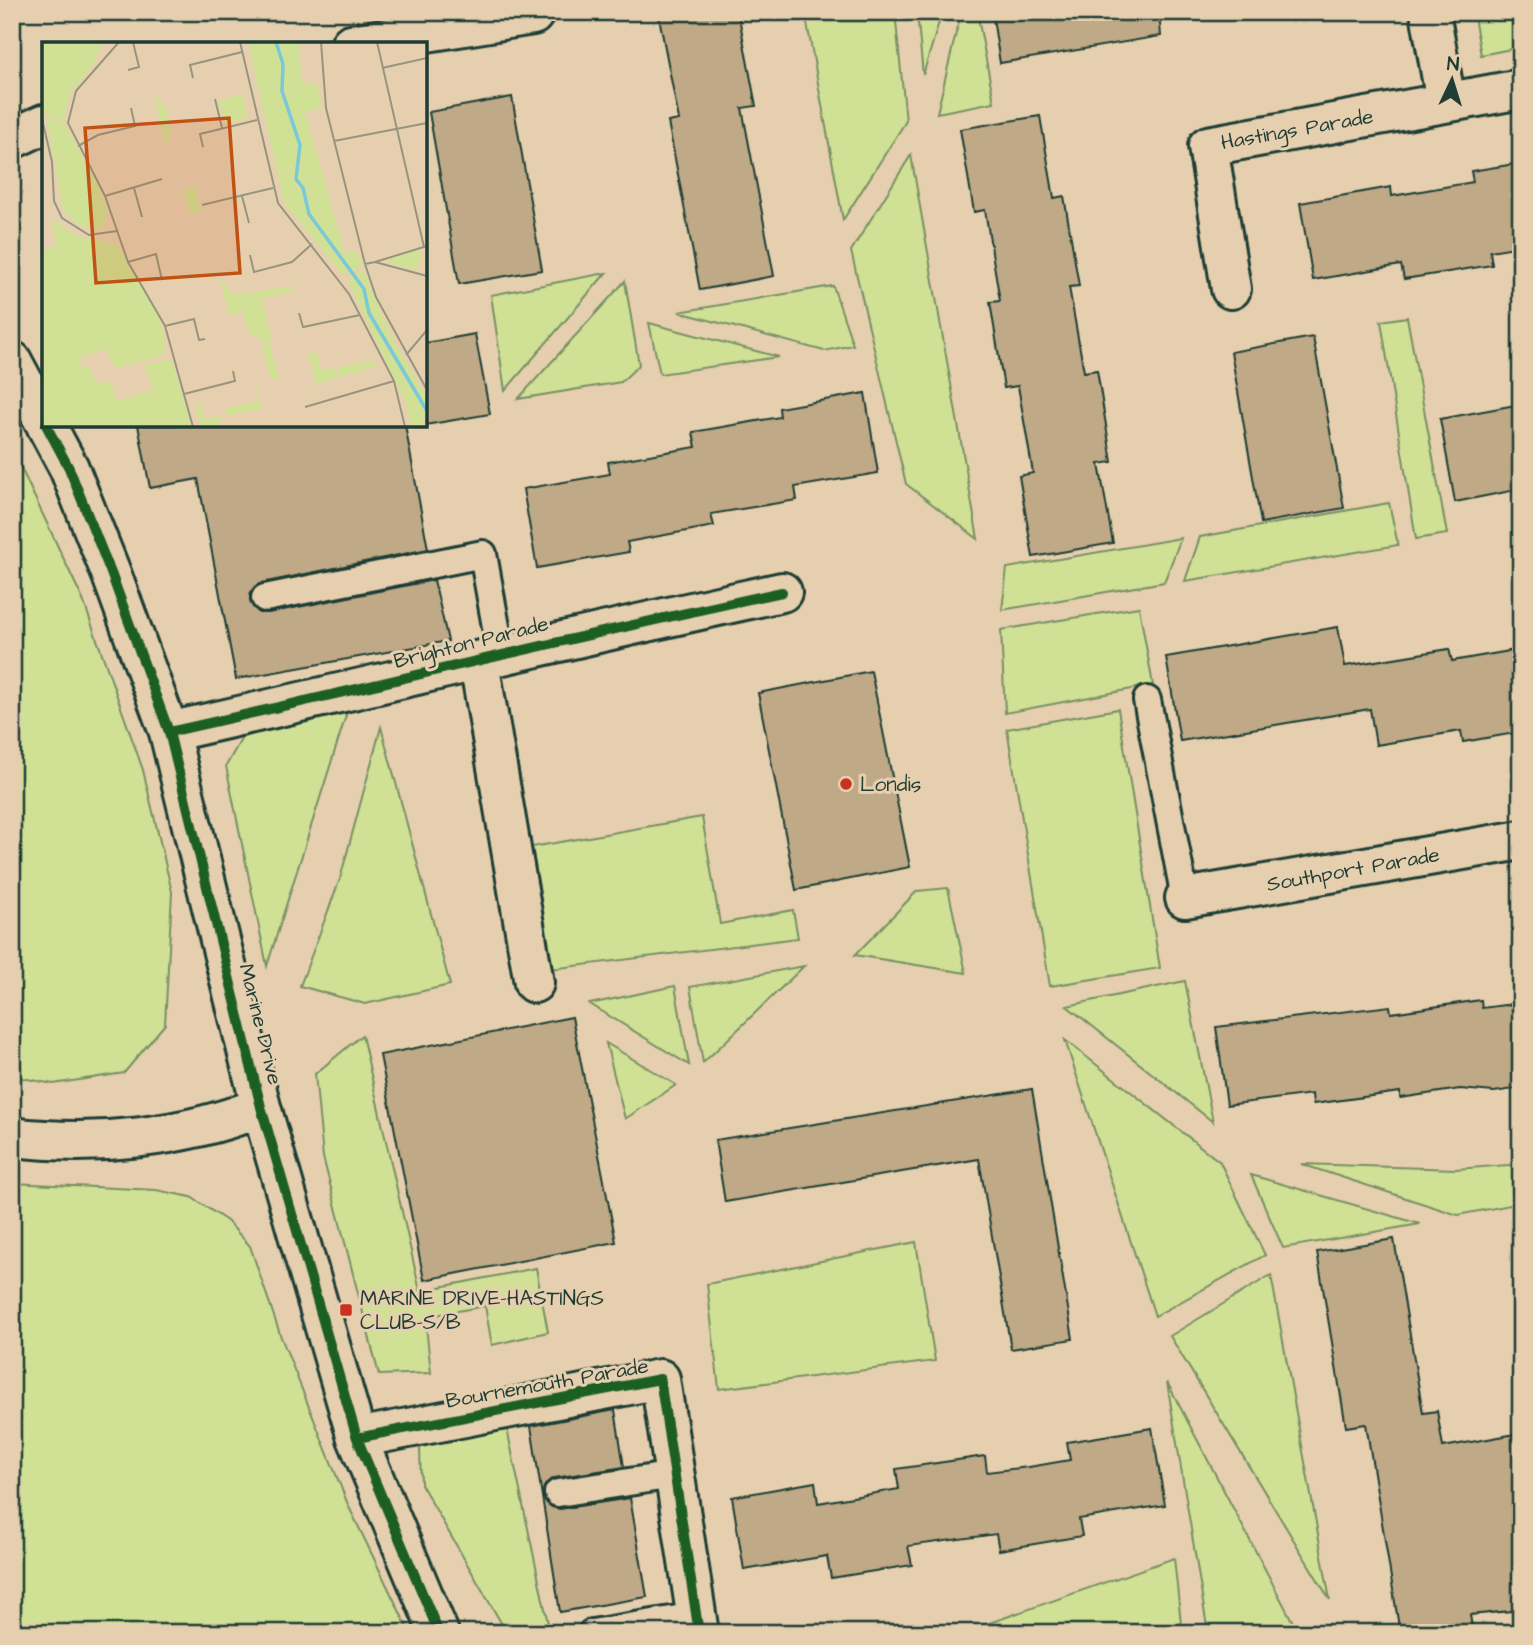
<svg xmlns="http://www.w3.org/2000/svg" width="1533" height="1645" font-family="'Architects Daughter',sans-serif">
<rect width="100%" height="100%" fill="#e6cfaf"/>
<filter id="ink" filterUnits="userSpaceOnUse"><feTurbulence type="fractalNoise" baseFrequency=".0143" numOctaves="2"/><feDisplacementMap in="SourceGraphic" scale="14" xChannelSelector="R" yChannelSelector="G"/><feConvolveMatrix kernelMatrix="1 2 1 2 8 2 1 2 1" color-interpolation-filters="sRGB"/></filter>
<g filter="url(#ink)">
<path fill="#d0e195" stroke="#788f64" stroke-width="2" d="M 805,12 L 895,12 L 906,121 L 843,220 Z
M 917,12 L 942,12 L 923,75 Z
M 961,12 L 977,12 L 994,102 L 937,113 Z
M 1473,12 L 1521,12 L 1521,47 L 1481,55 Z
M 911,155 L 978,539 L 906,484 L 851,251 Z
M 606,273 L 505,391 L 491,295 Z
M 625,281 L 639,365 L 621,382 L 518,399 Z
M 833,286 L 853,345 L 824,351 L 679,312 Z
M 1407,317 L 1447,534 L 1416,539 L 1381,321 Z
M 649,323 L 779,357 L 660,374 Z
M 12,449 L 83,600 L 143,770 L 172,892 L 165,1024 L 124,1073 L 53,1084 L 12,1076 Z
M 1389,503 L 1398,545 L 1185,581 L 1200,537 Z
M 1181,538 L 1164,582 L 1002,610 L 1007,568 Z
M 1139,607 L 1153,685 L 1005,713 L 1001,630 Z
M 349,706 L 267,966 L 226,766 L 244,734 Z
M 1118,709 L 1160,968 L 1050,986 L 1007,729 Z
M 381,727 L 450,985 L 365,1004 L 300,986 L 340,879 Z
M 702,817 L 720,924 L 793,910 L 798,938 L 551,969 L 532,847 Z
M 948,888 L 966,973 L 855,955 L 917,891 Z
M 804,966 L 703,1063 L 690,987 Z
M 1185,981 L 1213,1122 L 1067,1006 Z
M 675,986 L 689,1065 L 590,1004 Z
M 362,1035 L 420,1291 L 536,1268 L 548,1332 L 492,1345 L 485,1306 L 425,1317 L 431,1373 L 379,1375 L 323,1157 L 315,1074 Z
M 1065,1040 L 1220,1162 L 1265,1255 L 1155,1316 Z
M 606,1043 L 676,1085 L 625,1119 Z
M 1301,1164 L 1456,1169 L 1521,1164 L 1521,1203 L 1458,1215 Z
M 1251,1175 L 1420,1224 L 1283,1248 Z
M 12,1183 L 156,1190 L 191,1197 L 227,1221 L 250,1246 L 281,1337 L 349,1507 L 410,1633 L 12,1633 Z
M 916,1242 L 935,1361 L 719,1389 L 707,1284 Z
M 1271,1275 L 1330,1600 L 1170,1336 Z
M 1167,1382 L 1298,1632 L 1208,1633 Z
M 507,1429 L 550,1633 L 507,1633 L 421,1484 L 420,1448 L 448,1435 Z
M 1174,1558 L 1182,1633 L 961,1633 Z"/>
<path fill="#bfa986" stroke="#1f3d34" stroke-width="2" d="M 658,12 L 738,12 L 756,106 L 742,108 L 774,276 L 700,290 L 668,122 L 679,120 Z
M 992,12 L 1159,12 L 1161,36 L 1000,63 Z
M 512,97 L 542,270 L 459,284 L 429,112 Z
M 1040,116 L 1054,198 L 1064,196 L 1079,286 L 1069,287 L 1084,372 L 1097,370 L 1112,462 L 1099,464 L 1113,543 L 1033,557 L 1019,476 L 1033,473 L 1018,386 L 1004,388 L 990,302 L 1000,301 L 985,210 L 974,212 L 960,129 Z
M 1521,163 L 1521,246 L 1490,251 L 1492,265 L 1404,279 L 1401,265 L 1313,280 L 1300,203 L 1391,187 L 1392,196 L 1473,182 L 1471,171 Z
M 475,334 L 490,414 L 425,425 L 425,343 Z
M 1313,337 L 1344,508 L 1261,523 L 1231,352 Z
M 865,393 L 878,473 L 795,487 L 797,500 L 711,514 L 714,526 L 627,542 L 629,552 L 537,568 L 523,489 L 610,474 L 608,462 L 696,447 L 693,432 L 780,417 L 779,408 Z
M 1521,404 L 1521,489 L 1455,502 L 1440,419 Z
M 138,425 L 405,425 L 428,549 L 262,583 L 250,592 L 250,602 L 259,613 L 268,613 L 434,580 L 448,641 L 236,679 L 198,479 L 150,488 Z
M 1338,627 L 1345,666 L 1449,649 L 1452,661 L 1521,649 L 1521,732 L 1463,742 L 1461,731 L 1376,745 L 1370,709 L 1180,741 L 1166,657 Z
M 871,671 L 910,867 L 796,890 L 758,693 Z
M 1481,1000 L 1482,1008 L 1521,1003 L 1521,1088 L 1494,1092 L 1460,1089 L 1400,1098 L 1400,1092 L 1313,1104 L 1312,1094 L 1227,1105 L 1216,1027 L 1390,1006 L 1391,1013 Z
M 572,1017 L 616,1242 L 424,1280 L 380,1055 Z
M 1032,1089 L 1073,1339 L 1011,1349 L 979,1159 L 725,1202 L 715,1140 Z
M 1394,1239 L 1423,1413 L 1437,1411 L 1443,1447 L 1521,1433 L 1521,1610 L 1470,1615 L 1473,1633 L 1400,1633 L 1366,1424 L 1346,1427 L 1317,1252 Z
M 615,1410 L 624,1467 L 555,1478 L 544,1487 L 543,1496 L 552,1507 L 560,1509 L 630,1498 L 647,1597 L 560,1612 L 531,1426 Z
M 1152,1428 L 1165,1505 L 1079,1519 L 1082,1536 L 999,1550 L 996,1534 L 908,1546 L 912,1565 L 831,1578 L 827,1556 L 744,1570 L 732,1497 L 815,1482 L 818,1503 L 899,1489 L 896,1469 L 985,1456 L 987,1472 L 1029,1467 L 1070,1460 L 1067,1442 Z"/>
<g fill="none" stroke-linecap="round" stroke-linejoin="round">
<defs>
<path id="lane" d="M 265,598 L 483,554 L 501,655
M 1147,700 L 1185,898
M 558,1493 L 674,1475
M 592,1633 L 696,1616"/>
<path id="street" d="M 1430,12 L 1446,102
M 351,44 L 533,15 L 533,12
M 12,139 L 44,124
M 1231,289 L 1208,146 L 1521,89
M 12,361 L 44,421
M 46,425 L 69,468 L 111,573 L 169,732 L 261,1107 L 357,1438 L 439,1633
M 479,662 L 534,983
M 169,732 C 374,686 577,636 782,592
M 1185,898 L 1521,840
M 12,1137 C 95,1147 184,1138 261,1107
M 357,1438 L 660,1379 L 699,1633"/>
</defs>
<use href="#lane" stroke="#1f3d34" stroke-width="32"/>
<use href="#street" stroke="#1f3d34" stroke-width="44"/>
<use href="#lane" stroke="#e6cfaf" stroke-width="26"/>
<use href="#street" stroke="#e6cfaf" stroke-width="38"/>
<defs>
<path id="cycleway" d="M 46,425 L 69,468 L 111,573 L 169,732 L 261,1107 L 357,1438 L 439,1633
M 169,732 C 374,686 577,636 782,592
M 357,1438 L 660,1379 L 699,1633"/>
</defs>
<use href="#cycleway" stroke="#e6cfaf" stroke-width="15"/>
<use href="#cycleway" stroke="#1b5e20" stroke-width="10"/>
</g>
</g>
<g fill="#c8321e" stroke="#e6cfaf" stroke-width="2.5">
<circle cx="846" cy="784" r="7"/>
<rect x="339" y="1303" width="14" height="14" rx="3.5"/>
</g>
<g text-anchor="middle" stroke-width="6" stroke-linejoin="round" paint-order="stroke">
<g font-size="21" fill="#1f3d34" stroke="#e6cfaf">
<text transform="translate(1297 129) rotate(-10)" y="7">Hastings Parade</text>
<text transform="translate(471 642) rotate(-14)" y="7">Brighton Parade</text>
<text transform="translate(1353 869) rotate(-10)" y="7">Southport Parade</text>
<text transform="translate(261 1024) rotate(76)" y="7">Marine Drive</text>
<text transform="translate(547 1383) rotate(-10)" y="7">Bournemouth Parade</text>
</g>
<g font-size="21" fill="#1f3d34" stroke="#e6cfaf" text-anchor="start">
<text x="860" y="791">Londis</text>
<text x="360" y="1305">MARINE DRIVE-HASTINGS<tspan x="360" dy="24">CLUB-S/B</tspan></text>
</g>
</g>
<g transform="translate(42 42)">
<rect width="385" height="385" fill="#e6cfaf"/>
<path d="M 0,0 L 54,0 L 59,5 L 48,28 L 28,51 L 22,79 L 3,72 L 0,64 ZM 206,0 L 257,0 L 260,42 L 275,41 L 280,66 L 263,70 L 303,211 L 315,209 L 320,223 L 309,231 L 299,231 L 242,161 ZM 111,52 L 125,67 L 129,92 L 124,102 ZM 201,52 L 205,76 L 183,82 L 177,58 ZM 4,74 L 23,82 L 55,142 L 65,169 L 61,187 L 36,184 L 21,168 ZM 153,146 L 159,170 L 148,172 L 142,148 ZM 9,176 L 35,194 L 75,202 L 116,273 L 122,292 L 123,310 L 116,315 L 74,326 L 62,307 L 37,316 L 40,326 L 48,325 L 55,342 L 69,339 L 75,358 L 112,348 L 102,324 L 125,317 L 131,320 L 149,385 L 0,385 L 0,209 L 14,204 ZM 380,208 L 376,229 L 344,220 L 343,217 ZM 321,228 L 349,294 L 385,355 L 381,385 L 368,385 L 365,363 L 305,238 ZM 178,237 L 192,253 L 200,251 L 220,258 L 230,300 L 207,292 L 201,269 L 187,273 ZM 249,244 L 251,249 L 220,257 L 203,251 ZM 219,297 L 227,300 L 237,339 L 228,336 ZM 275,310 L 279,328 L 293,326 L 295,335 L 275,344 L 266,312 ZM 328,319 L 337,324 L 297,335 L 295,325 ZM 214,341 L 220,366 L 186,374 L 184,367 L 215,359 ZM 157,360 L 163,377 L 182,373 L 177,377 L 178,385 L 159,385 L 153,361 Z" fill="#d0e195"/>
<path fill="none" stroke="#7ac8d8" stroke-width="3.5" d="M 234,0 L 241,22 L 240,49 L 258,103 L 254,137 L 261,146 L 267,172 L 322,247 L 327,271 L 385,369"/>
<path fill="none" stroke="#96957e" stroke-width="2" d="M 77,0 L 34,49 L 26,81 L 63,154 L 86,220 L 123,284 L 151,385M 198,0 L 236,161 L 307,252 L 352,339 L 363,385M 279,0 L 284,66 L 323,222 L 334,255 L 385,348M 335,0 L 382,205M 340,26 L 385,16M 86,28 L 97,25 L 91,0M 151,36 L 148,23 L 200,10M 173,57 L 180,86M 0,77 L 10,120 L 12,159 L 20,176 L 47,193 L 75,189M 292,99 L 385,81M 36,104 L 56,93 L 93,84 L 89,66M 161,105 L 158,92 L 215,78M 92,146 L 100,175M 63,154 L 120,137M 200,154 L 207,181M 160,163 L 231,146M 208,213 L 212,230 L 250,220 L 270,202M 86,220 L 114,212 L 120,238M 333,220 L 385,204M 323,222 L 333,220 L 385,234M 257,271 L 261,285 L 318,273M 123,284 L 152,277 L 157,298 L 163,297M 364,313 L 385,288M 142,352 L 193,339 L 191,329M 263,365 L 352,339"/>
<path fill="#c05314" fill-opacity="0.15" stroke="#c05314" stroke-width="3.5" d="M 187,76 L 198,231 L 54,241 L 43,86 Z"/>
<rect width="385" height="385" fill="none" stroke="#1f3d34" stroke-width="3.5"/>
</g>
<rect width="1533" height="1645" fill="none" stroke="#e6cfaf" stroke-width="42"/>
<rect x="21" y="21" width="1491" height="1603" fill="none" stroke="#1f3d34" stroke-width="2.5" filter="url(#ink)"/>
<g transform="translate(1452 80) rotate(4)" stroke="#e6cfaf" stroke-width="5" paint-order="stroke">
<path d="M0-5L12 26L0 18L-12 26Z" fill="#1f3d34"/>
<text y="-10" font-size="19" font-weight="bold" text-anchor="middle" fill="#1f3d34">N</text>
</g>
</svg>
